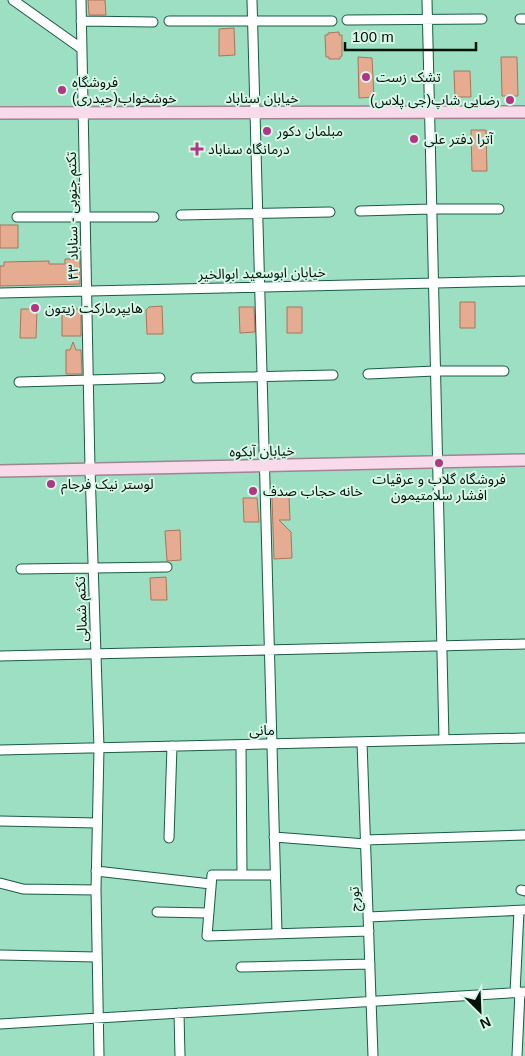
<svg xmlns="http://www.w3.org/2000/svg" width="525" height="1056" font-family="Arial,'Noto Sans Arabic',sans-serif">
<rect width="100%" height="100%" fill="#9ddfc2"/>
<path fill="#e5ac91" stroke="#aa745b" d="M 88,0 L 105,0 L 106,15 L 89,15 Z
M 234,28 L 235,55 L 219,56 L 219,29 Z
M 339,32 L 339,35 L 342,35 L 342,56 L 340,57 L 340,59 L 329,59 L 329,57 L 326,57 L 325,35 L 328,35 L 328,33 Z
M 358,57 L 372,58 L 374,97 L 359,98 Z
M 501,57 L 517,57 L 518,96 L 502,96 Z
M 454,71 L 470,71 L 471,97 L 455,97 Z
M 471,130 L 486,130 L 487,171 L 472,171 Z
M 0,225 L 18,225 L 18,248 L 0,248 Z
M 65,259 L 80,259 L 80,284 L 0,286 L 0,266 L 4,266 L 4,262 L 49,261 L 49,264 L 65,264 Z
M 460,302 L 475,302 L 475,328 L 460,328 Z
M 162,306 L 163,334 L 147,334 L 146,310 L 149,307 Z
M 239,307 L 254,307 L 255,332 L 240,333 Z
M 287,307 L 302,307 L 302,333 L 287,333 Z
M 21,309 L 37,309 L 36,338 L 20,338 Z
M 62,309 L 81,309 L 81,336 L 62,336 Z
M 73,342 L 76,350 L 81,350 L 82,374 L 66,374 L 66,350 L 70,350 Z
M 289,496 L 290,520 L 279,520 L 291,532 L 292,558 L 274,559 L 272,497 Z
M 243,498 L 257,498 L 259,522 L 244,522 Z
M 180,530 L 181,560 L 167,561 L 165,531 Z
M 166,577 L 167,600 L 151,600 L 150,578 Z"/>
<g fill="none" stroke-linecap="round" stroke-linejoin="round">
<defs>
<path id="minor" d="M 13,0 L 82,49
M 81,0 L 90,469 L 99,748 L 96,890 L 99,1056
M 252,0 L 277,933
M 427,0 L 444,740
M 520,19 L 525,19
M 347,20 L 482,19
M 81,21 L 153,22
M 169,21 L 332,21
M 360,211 L 431,209 L 499,209
M 181,215 L 330,212
M 17,217 L 154,217
M 0,293 L 525,281
M 368,374 L 435,371 L 504,371
M 196,378 L 333,375
M 19,382 L 160,378
M 21,569 L 167,567
M 0,656 L 525,644
M 362,742 L 373,1056
M 241,745 L 242,875
M 0,750 L 525,738
M 0,821 L 97,823
M 274,837 L 366,844
M 169,838 L 172,746
M 365,840 L 525,835
M 96,871 L 211,884
M 275,875 L 212,875 L 207,936 L 369,931
M 0,883 L 23,889 L 96,890
M 521,890 L 525,891
M 157,912 L 209,913
M 368,917 L 525,910
M 0,955 L 97,957
M 241,967 L 370,964
M 515,993 L 519,911
M 179,1013 L 180,1056
M 0,1024 L 525,992
M 517,1056 L 520,992"/>
<path id="major" d="M 0,113 L 525,112
M 0,471 L 525,460"/>
</defs>
<use href="#minor" stroke="#195c45" stroke-width="11"/>
<use href="#major" stroke="#9f8492" stroke-width="14"/>
<use href="#minor" stroke="#fff" stroke-width="9"/>
<use href="#major" stroke="#f9daea" stroke-width="11"/>
</g>
<g fill="#b33685" stroke="#d8f7e9" stroke-width="2">
<circle cx="366" cy="77" r="5"/>
<circle cx="62" cy="90" r="5"/>
<circle cx="510" cy="100" r="5"/>
<circle cx="267" cy="131" r="5"/>
<circle cx="414" cy="139" r="5"/>
<path d="M194.5 141.5h5v5h5v5h-5v5h-5v-5h-5v-5h5z"/>
<circle cx="35" cy="308" r="5"/>
<circle cx="439" cy="463" r="5"/>
<circle cx="51" cy="484" r="5"/>
<circle cx="253" cy="491" r="5"/>
</g>
<g text-anchor="middle" stroke-width="4" stroke-linejoin="round" paint-order="stroke">
<g font-size="14" fill="#001209" stroke="#d8f7e9" text-anchor="start">
<text x="376" y="82">تشک زست</text>
<text x="72" y="87">فروشگاه<tspan x="72" dy="16">خوشخواب(حیدری)</tspan></text>
<text x="500" y="105" text-anchor="end">رضایی شاپ(جی پلاس)</text>
<text x="277" y="136">مبلمان دكور</text>
<text x="424" y="144">آترا دفتر علی</text>
<text x="208" y="154">درمانگاه سناباد</text>
<text x="45" y="313">هایپرمارکت زیتون</text>
<text x="439" y="484" text-anchor="middle">فروشگاه گلاب و عرقیات<tspan x="439" dy="16">افشار سلامتیمون</tspan></text>
<text x="61" y="489">لوستر نیک فرجام</text>
<text x="263" y="496">خانه حجاب صدف</text>
</g>
<g font-size="14" fill="#001209" stroke="#d8f7e9">
<text x="262" y="103">خیابان سناباد</text>
<text transform="translate(72 216) rotate(-91)" y="5">تکتم جنوبی - سناباد ۴۳</text>
<text transform="translate(262 273) rotate(-1)" y="5">خیابان ابوسعید ابوالخیر</text>
<text transform="translate(262 451) rotate(-1)" y="5">خیابان آبکوه</text>
<text transform="translate(81 609) rotate(-92)" y="5">تکتم شمالی</text>
<text transform="translate(262 730) rotate(-1)" y="5">مانی</text>
<text transform="translate(354 899) rotate(-92)" y="5">تورج</text>
</g>
</g>
<g transform="translate(480 1011) rotate(156)" stroke="#d8f7e9" stroke-width="4" paint-order="stroke">
<path d="M0-4L9 19L0 12L-9 19Z" fill="#001209"/>
<text y="-8" font-size="14" font-weight="bold" text-anchor="middle" fill="#001209">N</text>
</g>
<path d="M345 42v8h131v-8" fill="none" stroke="#001209" stroke-width="2.5"/>
<text x="352" y="42" font-size="15" fill="#001209" stroke="#d8f7e9" stroke-width="4" paint-order="stroke">100 m</text>
</svg>
